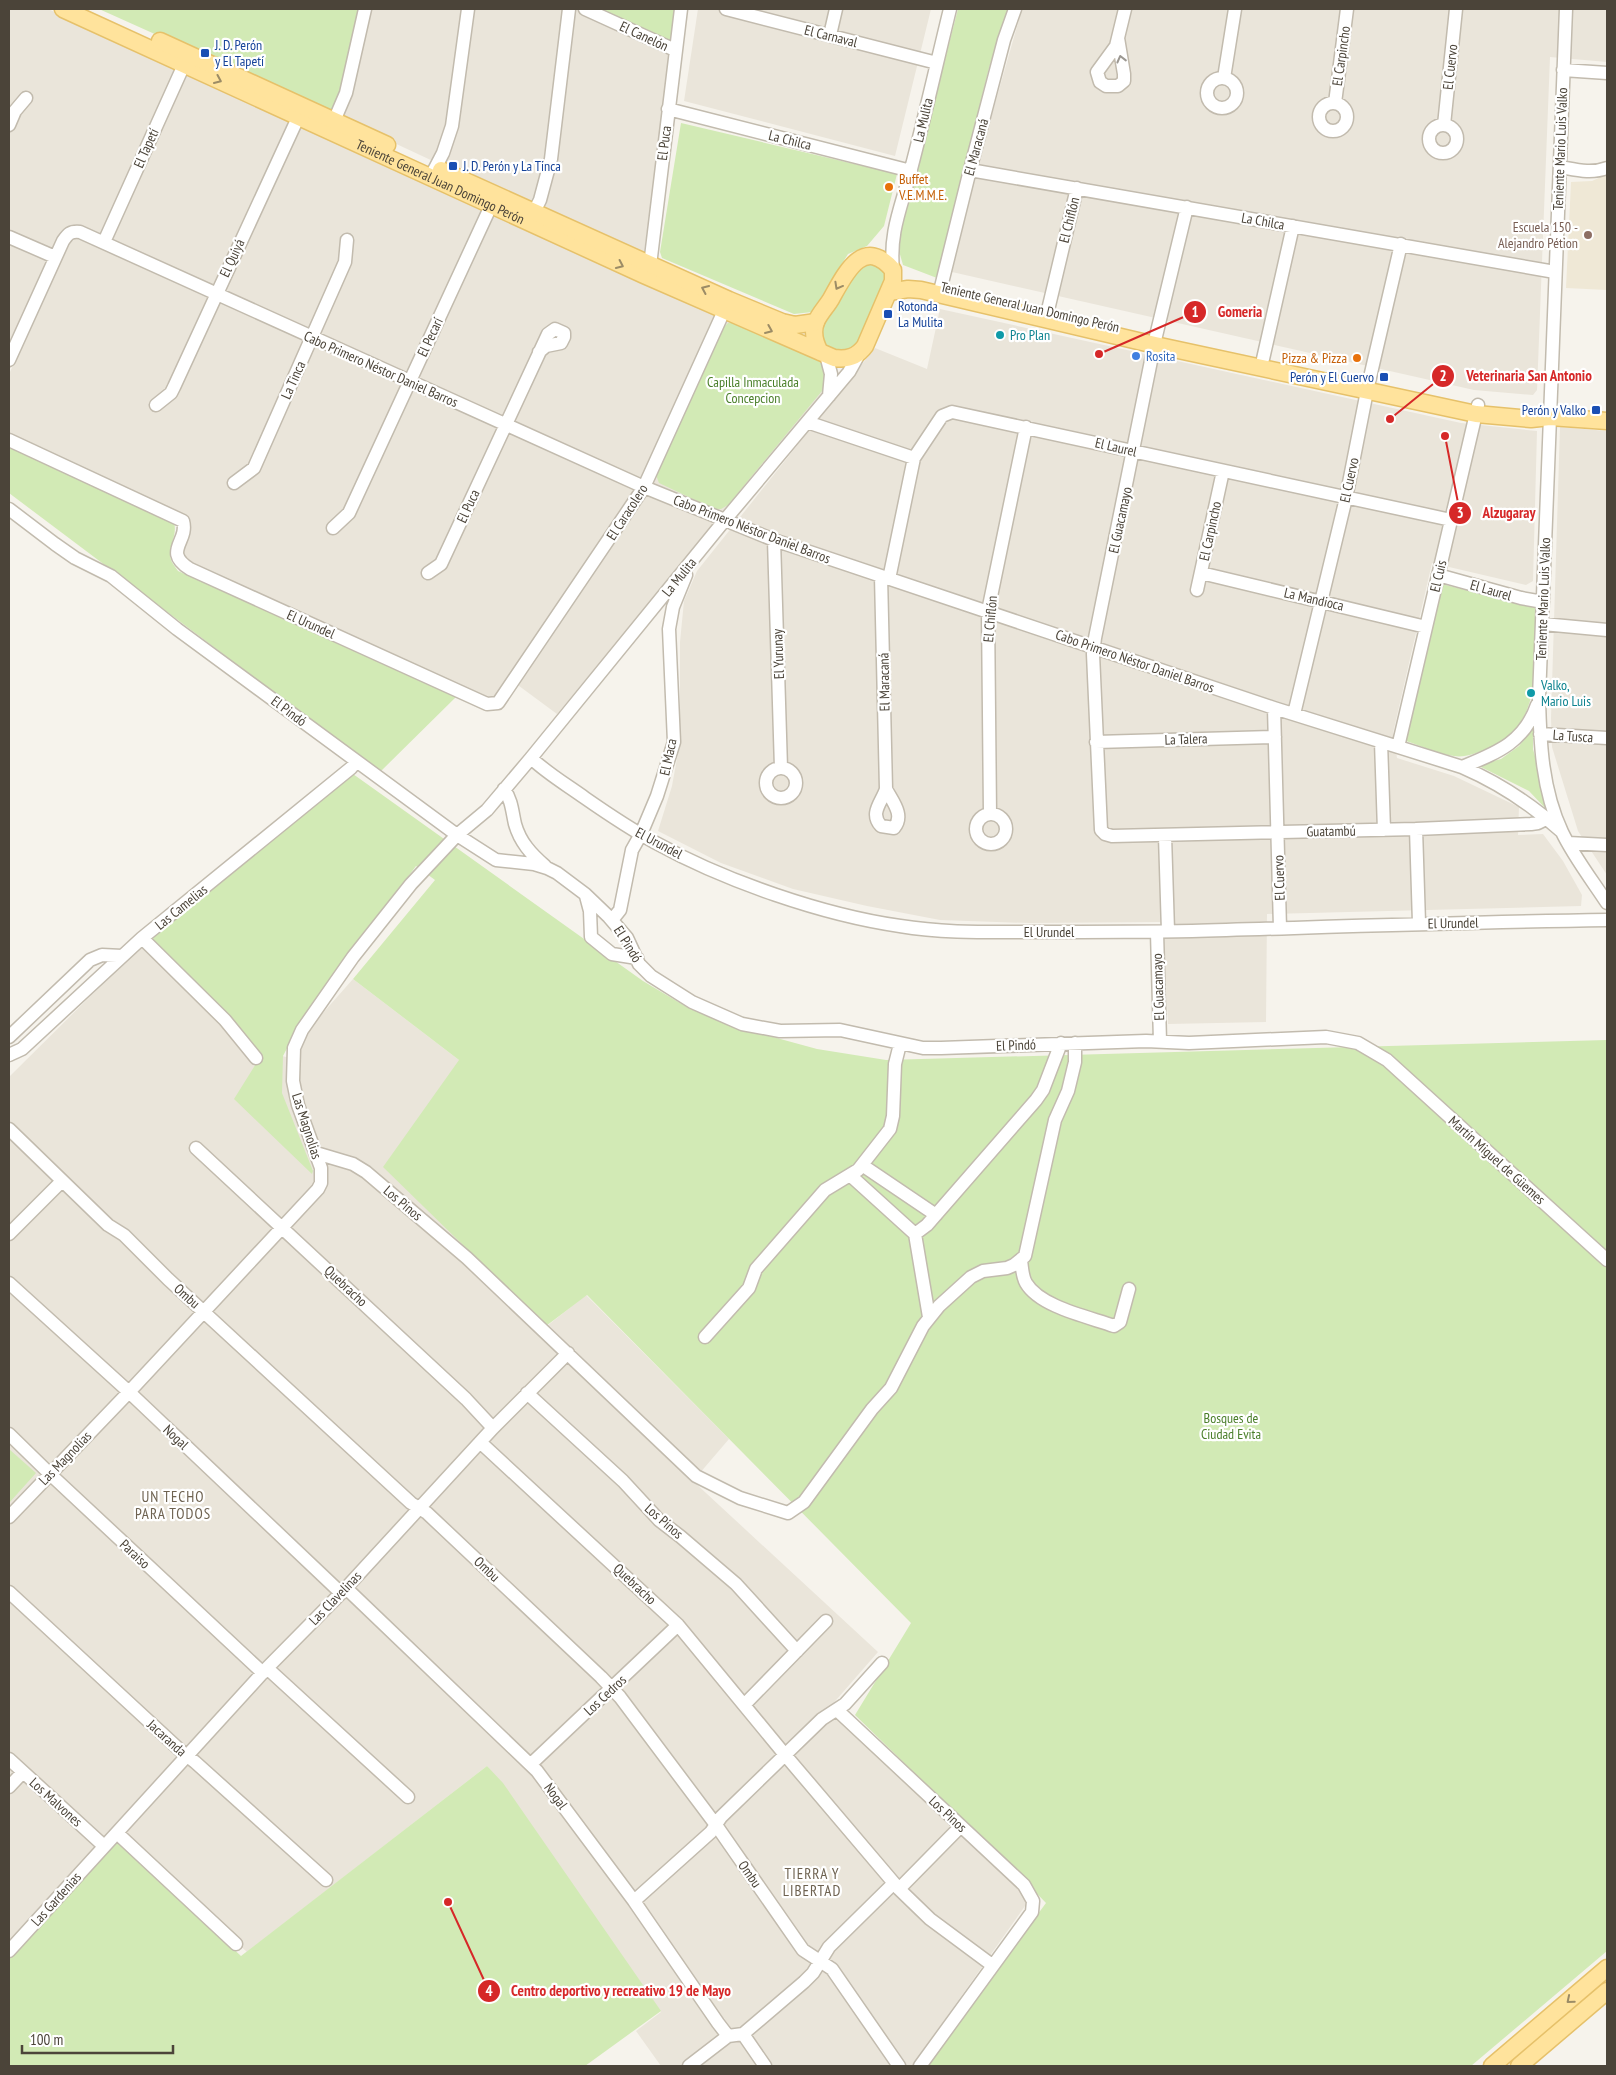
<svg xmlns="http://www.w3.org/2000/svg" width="1616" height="2075" font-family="'PT Sans Narrow',sans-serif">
<rect width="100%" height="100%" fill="#f6f3ec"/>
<path fill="#eae5da" d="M 9,9 L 48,9 L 823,360 L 827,385 L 822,397 L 557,714 L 511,680 L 496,698 L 483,697 L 187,564 L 182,558 L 188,527 L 9,437 L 9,374 L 16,359 L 9,355 Z
M 369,9 L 584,9 L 668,49 L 669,55 L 660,137 L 644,252 L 634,255 L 345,120 L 343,111 Z
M 698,9 L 931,9 L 895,156 L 684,101 Z
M 1022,9 L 1607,9 L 1607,62 L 1550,57 L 1537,390 L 1533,395 L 1474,390 L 952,272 L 981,153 Z
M 940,309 L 1461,423 L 1537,431 L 1533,581 L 1526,585 L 1432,563 L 1393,733 L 1397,758 L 1454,776 L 1519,807 L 1518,835 L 1543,834 L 1563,861 L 1582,895 L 1581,906 L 1267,914 L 1266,1022 L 1168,1024 L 1164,939 L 1160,922 L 1029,923 L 940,920 L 867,906 L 793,889 L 721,863 L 658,831 L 672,786 L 680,742 L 680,642 L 684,601 L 697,571 L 875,348 L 927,369 Z
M 1560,427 L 1607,431 L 1607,875 L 1578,831 L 1552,747 L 1551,718 Z
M 142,945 L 253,1048 L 297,1060 L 299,1046 L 307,1031 L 353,979 L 459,1060 L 547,1326 L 586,1295 L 729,1439 L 693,1481 L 878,1652 L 830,1707 L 1022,1889 L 1025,1897 L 1025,1906 L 912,2066 L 661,2066 L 636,2031 L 661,2012 L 487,1766 L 247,1952 L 114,1828 L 9,1944 L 9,1077 Z"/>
<path fill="#efe8d6" d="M 1607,174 L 1607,290 L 1566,288 L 1571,182 L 1592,181 Z"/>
<path fill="#d2eab5" d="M 99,9 L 359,9 L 357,33 L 336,108 L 331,111 L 326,111 Z
M 585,9 L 681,9 L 675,50 Z
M 958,9 L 1008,9 L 989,68 L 937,278 L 903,265 L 897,244 Z
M 681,123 L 897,174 L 884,226 L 867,246 L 848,254 L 812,312 L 794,314 L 662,258 L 660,252 Z
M 874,262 L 885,269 L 887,286 L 855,347 C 846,352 839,354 829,350 C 804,337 846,283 855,268 Z
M 728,323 L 734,323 L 817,359 C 828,369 826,379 822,391 L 728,505 L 721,509 L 714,509 L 659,483 L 656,475 L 724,327 Z
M 9,446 L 174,522 C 178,537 167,547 171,560 C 172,563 176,568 178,571 L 457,696 L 380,772 L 9,493 Z
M 1442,584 L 1535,608 C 1534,659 1546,726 1487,749 C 1477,753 1464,758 1454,756 C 1438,754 1422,746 1406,741 Z
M 1533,728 L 1533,749 L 1549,808 L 1546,809 L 1529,791 L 1477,765 L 1501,759 L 1519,746 Z
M 353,774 L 643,981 L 690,1009 L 751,1031 L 817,1049 L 886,1060 L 1607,1040 L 1607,1951 L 1471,2066 L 926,2066 L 1046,1903 L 1014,1870 L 855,1715 L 911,1623 L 587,1295 L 546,1326 L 383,1167 L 459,1060 L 353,979 L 435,880 L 416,866 L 301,1021 L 283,1056 L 282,1093 L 313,1171 L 312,1174 L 234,1099 L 262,1054 L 152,940 L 155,935 Z
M 9,1449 L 36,1473 L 9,1503 L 9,1448 Z
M 487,1766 L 503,1783 L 661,2011 L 585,2066 L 9,2066 L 9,1958 L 117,1840 L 241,1956 Z"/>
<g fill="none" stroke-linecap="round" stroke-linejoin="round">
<defs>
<path id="minor" d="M 585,9 L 675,50
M 726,9 L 937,63
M 1566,9 L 1539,698 C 1540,743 1542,790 1562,832 C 1574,857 1592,880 1607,903
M 830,35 L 836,9
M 1118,38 L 1124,74 L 1124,81 L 1118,86 L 1106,86 L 1100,82 L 1097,72 L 1116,46 L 1125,9
M 1563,70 L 1607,73
M 1224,78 L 1235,9
M1207 93a15 15 0 1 1 30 0a15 15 0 1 1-30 0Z
M 1335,103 L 1347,9
M1319 117a14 14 0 1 1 28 0a14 14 0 1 1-28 0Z
M 668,109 L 911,171
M 9,125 L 15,111 L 26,98
M 1444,125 L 1456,9
M1429 139a14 14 0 1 1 28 0a14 14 0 1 1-28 0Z
M 331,128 L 346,93 L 365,9
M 1560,167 C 1577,170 1591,174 1607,168
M 970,170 L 1555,272
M 431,176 L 443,153 L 452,126 L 468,9
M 1187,207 L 1156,336 L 1095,638 L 1093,654 L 1101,830 L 1105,834 L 1112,836 L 1416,829 L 1531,824 L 1538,823 L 1554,815
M 530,220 L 540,200 L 551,159 L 569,9
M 9,237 L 55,257
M 104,242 L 187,58
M 893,270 C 889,231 902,206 911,169 C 925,116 937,62 950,9
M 646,271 L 651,257 L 681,9
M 941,287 L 970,170 L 1004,40 L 1015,9
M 1048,310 L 1077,188
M 826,355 L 831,374 L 829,396
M 1263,359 L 1293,226
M 9,360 L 63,241 C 68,234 70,231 80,232 L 644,487 L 774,540 L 1274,708 L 1462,767 C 1499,783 1531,804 1561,831
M 156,405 L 171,393 L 174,387 L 302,109
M 807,422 L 914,458
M 9,440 L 183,521 C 189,542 162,551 190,569 L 487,704 L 498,703 L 644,487 L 728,302
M 234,483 L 254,468 L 345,262 L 347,240
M 9,509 L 55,544 L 75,558 L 111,576 L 177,629 L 457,835 L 496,860 L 534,864 L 547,868 L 557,873 L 585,894 L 609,917 L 627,938 L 639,964 L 651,976 L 692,1002 L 742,1024 L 780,1031 L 840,1030 L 923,1048 L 941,1048 L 1146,1041 L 1189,1043 L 1326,1037 L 1358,1043 L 1387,1060 L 1607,1260
M 333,528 L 349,513 L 495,197
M 774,540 L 781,768
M 428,573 L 441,564 L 548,334 L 555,329 L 564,333 L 564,337 L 561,343 L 546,346 L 539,352
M 1201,573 L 1426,627
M 1438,575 L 1521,598 L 1543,602
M 881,576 L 886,789 C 882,802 869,813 881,826 L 894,828 C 905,815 892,801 886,789
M 889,579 L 914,458 L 942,416 L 952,412 L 1451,520
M 1197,590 L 1223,471
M 1543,624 L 1607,630
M 1274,708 L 1280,928
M 1294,714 L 1346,498 L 1368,386 L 1401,244
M 1540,734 L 1607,738
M 1096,742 L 1275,737
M 1381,742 L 1384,830
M 1398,747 L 1478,405
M 531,758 C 548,774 567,785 585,798 C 608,814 632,830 656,843 C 725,881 823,915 900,926 C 942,933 986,932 1029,932 C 1083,932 1137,932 1192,931 C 1330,927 1469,922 1607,920
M 1462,767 C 1496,753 1524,743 1537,705
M766 783a15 15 0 1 1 30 0a15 15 0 1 1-30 0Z
M 504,789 C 512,801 512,811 515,824 C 520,842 531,854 545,866
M976 829a15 15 0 1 1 30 0a15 15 0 1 1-30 0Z
M 990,814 L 988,611 L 1026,427
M 1416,829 L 1419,923
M 1165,836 L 1168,931
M 1568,843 L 1607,845
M 586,896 L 590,911 L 591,937 L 612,954 L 637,958
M 612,920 L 620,910 L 632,850 L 641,834 L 657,796 L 674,742 L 669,629 L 673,607 L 686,575
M 1157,932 L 1160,1041
M 142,938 L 225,1020 L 256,1058
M 9,1037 L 90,960 L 102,955 L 122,956
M 9,1055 L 22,1049 L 142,938 L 351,768 L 356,762
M 9,1129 L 108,1225 L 124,1235 L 168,1279 L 411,1503 L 427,1513 L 601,1677 L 620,1697 L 716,1825 L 803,1950 L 832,1969 L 899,2066
M 196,1148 L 466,1399 L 493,1428
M 316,1153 L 353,1164 L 366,1172 L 467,1258 L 696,1476 L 740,1498 L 788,1513 L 804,1502 L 872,1409 L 891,1388 L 923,1326 L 939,1306 L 971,1277 L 983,1271 L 1007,1268 L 1014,1265 L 1025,1256 L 1055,1120 L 1068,1091 L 1075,1062 L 1075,1043
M 862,1165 L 936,1215
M 851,1176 L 915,1234 L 929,1317
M 9,1234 L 62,1181
M 915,1234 L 927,1225 L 1036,1100 L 1043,1090 L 1061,1043
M 1021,1260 C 1022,1267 1022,1276 1026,1283 C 1040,1307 1089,1317 1114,1326 L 1120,1322 L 1129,1289
M 9,1283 L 129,1392 L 341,1593
M 705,1337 L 749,1288 L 756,1269 L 825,1190 L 858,1170 L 890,1129 L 893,1116 L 895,1064 L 900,1044
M 527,1393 L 623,1481 L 659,1520 L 681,1537 L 736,1584 L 797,1651
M 9,1434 L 50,1474 L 263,1673
M 480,1442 L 678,1625 L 786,1756 L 899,1889 L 930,1919 L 992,1965
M 9,1517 L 129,1392 L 318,1189 L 321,1183 L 321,1168 L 298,1105 L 293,1081 L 294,1048 L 302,1030 L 353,957 L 411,884 L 457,835 L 487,810 L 531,758 L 724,521 L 849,372 L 859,354
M 346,1588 L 537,1771 L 634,1901 L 718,2023 L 728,2036
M 9,1592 L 182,1752 L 195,1762 L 326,1880
M 267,1668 L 408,1797
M 744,1705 L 826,1621
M 837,1710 L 1024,1885 L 1033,1901 L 1032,1912 L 920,2066
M 9,1759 L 104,1846
M 531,1764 L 678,1625
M 9,1787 L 23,1772
M 117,1833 L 236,1944
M 899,1889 L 961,1826
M 634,1901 L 711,1832 L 721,1817 L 822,1719 L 845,1704 L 882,1663
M 9,1951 L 267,1668 L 346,1588 L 493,1428 L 568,1353
M 743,2034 L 765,2066
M 689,2066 L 728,2036 L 743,2034 L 804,1982 L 813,1973 L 829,1947 L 894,1883"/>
<g id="major">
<path id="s1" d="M 63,9 L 644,275 L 834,358 C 847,360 857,357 865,346 L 893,281 L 893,270 C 863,235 845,274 831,299 C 827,306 819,314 816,322 C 812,332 815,343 820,352"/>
<path d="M 160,41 L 387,145"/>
<path d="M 441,170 L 729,300 L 782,322 L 795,325 L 816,322"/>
<path d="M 889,292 L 908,289 L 921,290 L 1155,345 L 1476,414 L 1531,419 L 1550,417 L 1607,421"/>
<path d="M 1492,2066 L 1607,1968"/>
<path d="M 1519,2066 L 1607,1991"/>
</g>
</defs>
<use href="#minor" stroke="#c2bbae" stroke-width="15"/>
<use href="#major" stroke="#e6c16a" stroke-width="19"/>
<use href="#minor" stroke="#fff" stroke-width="12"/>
<use href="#major" stroke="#ffe39c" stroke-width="16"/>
</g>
<defs><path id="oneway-chevron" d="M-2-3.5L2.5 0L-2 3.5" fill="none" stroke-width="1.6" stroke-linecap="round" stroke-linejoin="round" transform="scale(1.25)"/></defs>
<use stroke="#9c9892" href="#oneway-chevron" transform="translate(1121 59) rotate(-104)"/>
<g stroke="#9c8c66">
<use href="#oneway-chevron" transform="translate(218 80) rotate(24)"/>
<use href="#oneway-chevron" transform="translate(620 265) rotate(25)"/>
<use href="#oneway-chevron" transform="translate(838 286) rotate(119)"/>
<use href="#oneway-chevron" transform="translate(705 289) rotate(-156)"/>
<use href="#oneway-chevron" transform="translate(769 330) rotate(23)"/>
<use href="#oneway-chevron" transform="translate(1570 2000) rotate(140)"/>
</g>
<g fill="#1a4fb4" stroke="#fff" stroke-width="2">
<rect x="200" y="48" width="10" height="10" rx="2.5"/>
<rect x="448" y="161" width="10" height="10" rx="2.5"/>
<rect x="883" y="309" width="10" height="10" rx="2.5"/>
<rect x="1379" y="372" width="10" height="10" rx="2.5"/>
<rect x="1591" y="405" width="10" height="10" rx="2.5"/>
</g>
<g fill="#e8710a" stroke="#fff" stroke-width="2">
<circle cx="889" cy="187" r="5"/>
<circle cx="1357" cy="358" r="5"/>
</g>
<circle fill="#8d6e63" stroke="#fff" stroke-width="2" cx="1588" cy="235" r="5"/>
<g fill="#0f9aa8" stroke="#fff" stroke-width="2">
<circle cx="1000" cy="335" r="5"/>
<circle cx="1531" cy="693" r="5"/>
</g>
<circle fill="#3f7fe0" stroke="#fff" stroke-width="2" cx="1136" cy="356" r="5"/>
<g text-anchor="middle" stroke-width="4.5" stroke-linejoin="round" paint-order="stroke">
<g font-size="14" fill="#4b4439" stroke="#fff">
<text transform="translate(644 36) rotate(25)" y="5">El Canelón</text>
<text transform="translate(831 36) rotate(14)" y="5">El Carnaval</text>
<text transform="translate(1341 56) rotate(-82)" y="5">El Carpincho</text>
<text transform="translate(1450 67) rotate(-84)" y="5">El Cuervo</text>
<text transform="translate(923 120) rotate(-77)" y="5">La Mulita</text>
<text transform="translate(790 140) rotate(14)" y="5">La Chilca</text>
<text transform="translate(664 143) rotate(-83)" y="5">El Puca</text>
<text transform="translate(976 147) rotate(-75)" y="5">El Maracaná</text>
<text transform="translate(146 148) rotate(-66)" y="5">El Tapetí</text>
<text transform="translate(1560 149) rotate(-88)" y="5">Teniente Mario Luis Valko</text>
<text dy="5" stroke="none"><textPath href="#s1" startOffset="415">Teniente General Juan Domingo Perón</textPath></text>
<text transform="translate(1069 220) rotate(-76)" y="5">El Chiflón</text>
<text transform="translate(1263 221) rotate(10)" y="5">La Chilca</text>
<text transform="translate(232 258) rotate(-65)" y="5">El Quiyá</text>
<text transform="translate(1030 307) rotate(13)" y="5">Teniente General Juan Domingo Perón</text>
<text transform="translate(430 337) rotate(-65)" y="5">El Pecarí</text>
<text transform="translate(381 369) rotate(24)" y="5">Cabo Primero Néstor Daniel Barros</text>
<text transform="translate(293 380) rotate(-66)" y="5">La Tinca</text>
<text transform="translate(1116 447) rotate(13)" y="5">El Laurel</text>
<text transform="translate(1349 480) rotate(-78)" y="5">El Cuervo</text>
<text transform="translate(468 506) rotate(-65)" y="5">El Puca</text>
<text transform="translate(627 512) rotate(-57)" y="5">El Caracolero</text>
<text transform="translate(1120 520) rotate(-78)" y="5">El Guacamayo</text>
<text transform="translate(752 529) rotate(21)" y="5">Cabo Primero Néstor Daniel Barros</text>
<text transform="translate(1210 531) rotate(-78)" y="5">El Carpincho</text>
<text transform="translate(1438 576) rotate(-77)" y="5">El Cuis</text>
<text transform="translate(679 577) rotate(-51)" y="5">La Mulita</text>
<text transform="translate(1491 590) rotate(16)" y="5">El Laurel</text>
<text transform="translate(1314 599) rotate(13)" y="5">La Mandioca</text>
<text transform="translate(1543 599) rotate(-88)" y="5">Teniente Mario Luis Valko</text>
<text transform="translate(990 619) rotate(-85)" y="5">El Chiflón</text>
<text transform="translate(311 624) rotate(24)" y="5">El Urundel</text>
<text transform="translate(778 654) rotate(-92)" y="5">El Yurunay</text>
<text transform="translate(1135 661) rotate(19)" y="5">Cabo Primero Néstor Daniel Barros</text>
<text transform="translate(884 682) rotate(-91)" y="5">El Maracaná</text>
<text transform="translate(289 711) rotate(37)" y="5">El Pindó</text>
<text transform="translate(1573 736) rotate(4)" y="5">La Tusca</text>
<text transform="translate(1186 739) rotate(-2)" y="5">La Talera</text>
<text transform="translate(668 757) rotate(-78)" y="5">El Maca</text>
<text transform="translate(1331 831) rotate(-1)" y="5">Guatambú</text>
<text transform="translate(659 843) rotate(28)" y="5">El Urundel</text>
<text transform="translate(1279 878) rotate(-92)" y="5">El Cuervo</text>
<text transform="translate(181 907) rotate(-39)" y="5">Las Camelias</text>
<text transform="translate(1453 923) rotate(-1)" y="5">El Urundel</text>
<text x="1049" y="937">El Urundel</text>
<text transform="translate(628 944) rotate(58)" y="5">El Pindó</text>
<text transform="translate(1158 987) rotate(-92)" y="5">El Guacamayo</text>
<text transform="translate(1016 1045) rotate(-2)" y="5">El Pindó</text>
<text transform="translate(307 1126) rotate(72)" y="5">Las Magnolias</text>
<text transform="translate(1497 1160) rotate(42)" y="5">Martín Miguel de Güemes</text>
<text transform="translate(403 1203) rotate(40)" y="5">Los Pinos</text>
<text transform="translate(346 1286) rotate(43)" y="5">Quebracho</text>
<text transform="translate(187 1296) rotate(42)" y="5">Ombu</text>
<text transform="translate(176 1437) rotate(43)" y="5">Nogal</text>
<text transform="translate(65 1458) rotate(-46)" y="5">Las Magnolias</text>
<text transform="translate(664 1521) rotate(41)" y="5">Los Pinos</text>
<text transform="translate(135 1554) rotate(43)" y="5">Paraiso</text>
<text transform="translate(487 1569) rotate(43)" y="5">Ombu</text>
<text transform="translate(635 1584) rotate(43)" y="5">Quebracho</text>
<text transform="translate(335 1598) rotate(-46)" y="5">Las Clavelinas</text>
<text transform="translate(605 1695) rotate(-43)" y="5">Los Cedros</text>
<text transform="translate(167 1738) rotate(42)" y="5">Jacaranda</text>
<text transform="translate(556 1796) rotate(54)" y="5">Nogal</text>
<text transform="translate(56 1802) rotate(42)" y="5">Los Malvones</text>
<text transform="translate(948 1814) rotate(43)" y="5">Los Pinos</text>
<text transform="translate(750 1874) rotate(55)" y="5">Ombu</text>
<text transform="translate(56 1899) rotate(-48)" y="5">Las Gardenias</text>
</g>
<g font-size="14" fill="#164399" stroke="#fff" text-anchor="start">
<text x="215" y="50">J. D. Perón<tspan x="215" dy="16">y El Tapetí</tspan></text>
<text x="463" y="171">J. D. Perón y La Tinca</text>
<text x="898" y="311">Rotonda<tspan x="898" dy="16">La Mulita</tspan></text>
<text x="1374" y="382" text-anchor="end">Perón y El Cuervo</text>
<text x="1586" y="415" text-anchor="end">Perón y Valko</text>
</g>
<g font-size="14" fill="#c56008" stroke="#fff" text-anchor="start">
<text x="899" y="184">Buffet<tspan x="899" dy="16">V.E.M.M.E.</tspan></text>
<text x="1347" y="363" text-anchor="end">Pizza &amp; Pizza</text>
</g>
<g font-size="14" fill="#785e54" stroke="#fff" text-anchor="end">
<text x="1578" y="232">Escuela 150 -<tspan x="1578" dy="16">Alejandro Pétion</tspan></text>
</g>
<g font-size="14" fill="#0d838f" stroke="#fff" text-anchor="start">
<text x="1010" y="340">Pro Plan</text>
<text x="1541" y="690">Valko,<tspan x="1541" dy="16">Mario Luis</tspan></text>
</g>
<g font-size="14" fill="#366cbe" stroke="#fff" text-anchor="start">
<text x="1146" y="361">Rosita</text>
</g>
<g font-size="14" fill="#4a7f2a" stroke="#fff">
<text x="753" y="387">Capilla Inmaculada<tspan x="753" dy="16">Concepcion</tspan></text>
<text x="1231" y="1423">Bosques de<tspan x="1231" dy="16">Ciudad Evita</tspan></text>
</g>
<g font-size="15" letter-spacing="1" fill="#6e6250" stroke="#fff">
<text x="173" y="1502">UN TECHO<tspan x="173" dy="17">PARA TODOS</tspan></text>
<text x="812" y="1879">TIERRA Y<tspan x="812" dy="17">LIBERTAD</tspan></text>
</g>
</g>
<path fill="none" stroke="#d62828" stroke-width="2" d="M1099 354L1195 312M1390 419L1443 376M1445 436L1460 513M448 1902L489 1991"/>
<g fill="#d62828" stroke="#fff" stroke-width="2">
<circle cx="1099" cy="354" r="5"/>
<circle cx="1390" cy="419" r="5"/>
<circle cx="1445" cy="436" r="5"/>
<circle cx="448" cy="1902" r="5"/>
<circle cx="1195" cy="312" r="12"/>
<circle cx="1443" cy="376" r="12"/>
<circle cx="1460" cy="513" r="12"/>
<circle cx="489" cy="1991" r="12"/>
</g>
<g font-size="15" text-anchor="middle" font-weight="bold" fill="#fff">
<text x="1195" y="317">1</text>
<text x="1443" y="381">2</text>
<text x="1460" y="518">3</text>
<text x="489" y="1996">4</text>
</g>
<g font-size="15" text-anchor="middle" font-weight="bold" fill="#d62828" stroke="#fff" stroke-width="4.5" stroke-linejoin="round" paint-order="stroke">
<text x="1240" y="317">Gomeria</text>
<text x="1529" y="381">Veterinaria San Antonio</text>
<text x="1509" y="518">Alzugaray</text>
<text x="621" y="1996">Centro deportivo y recreativo 19 de Mayo</text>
</g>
<rect width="1616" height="2075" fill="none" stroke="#4b4439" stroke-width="20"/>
<path d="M22 2045v8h151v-8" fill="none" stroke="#4b4439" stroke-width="2.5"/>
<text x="30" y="2045" font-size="15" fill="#4b4439" stroke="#ffffff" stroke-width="4" paint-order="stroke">100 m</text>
</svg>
